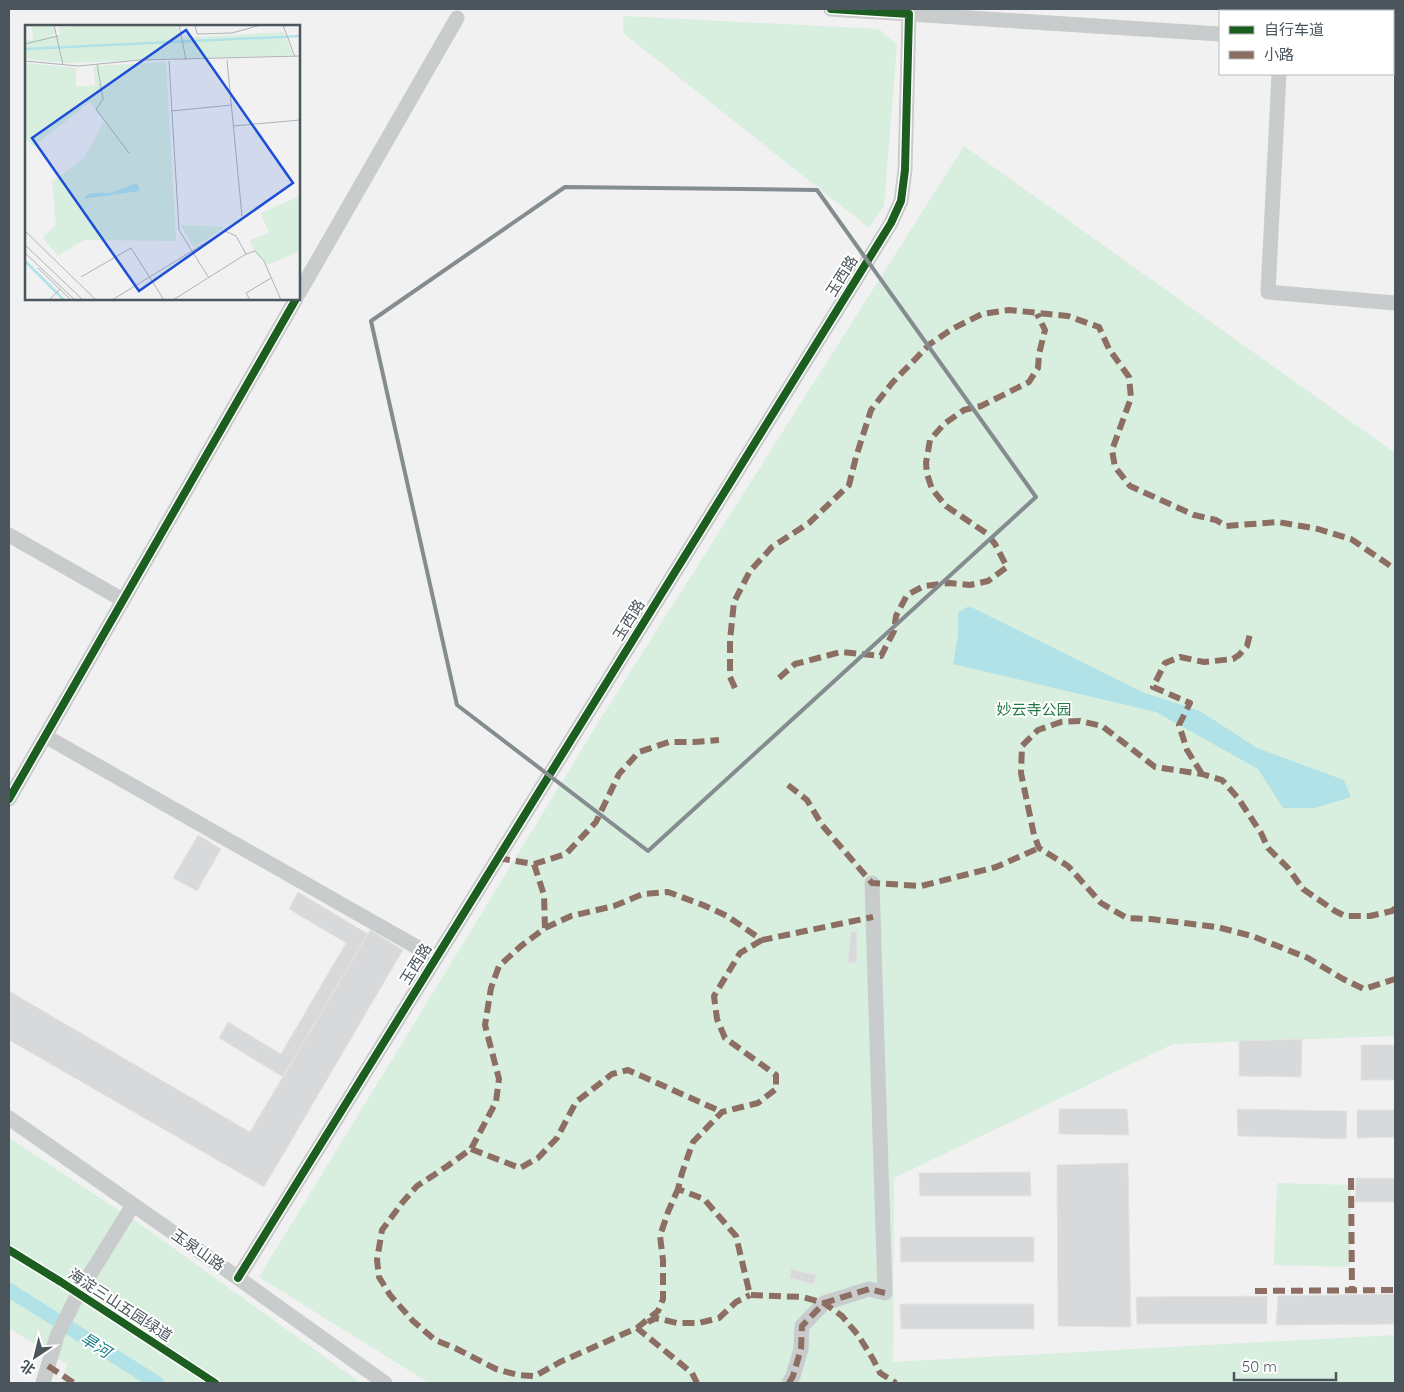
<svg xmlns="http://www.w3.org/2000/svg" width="1404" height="1392" font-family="Quicksand,'Noto Sans SC',sans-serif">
<rect width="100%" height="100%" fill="#f1f1f1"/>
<path fill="#d8eede" d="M 623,16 L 879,29 L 897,45 L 884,206 L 869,228 L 623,33 Z
M 964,146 L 1395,453 L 1395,1036 L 1173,1044 L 894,1178 L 893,1362 L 1395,1335 L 1395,1383 L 429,1383 L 259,1277 L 601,718 Z
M 9,1138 L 140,1224 L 361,1383 L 62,1383 L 67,1364 L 9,1328 Z
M 1277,1183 L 1351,1185 L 1350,1267 L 1274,1265 Z"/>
<path fill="#b1e2e8" d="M 969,606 L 1142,692 L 1200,711 L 1257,748 L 1344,780 L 1351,797 L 1315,808 L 1283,808 L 1258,769 L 1156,712 L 953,664 L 958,635 L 958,613 Z"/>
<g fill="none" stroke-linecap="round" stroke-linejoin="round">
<path stroke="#b1e2e8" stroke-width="14" d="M 9,1290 L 157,1383"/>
</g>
<path fill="#d7d9da" stroke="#e3e3e4" d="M 198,835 L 221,849 L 197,891 L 173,878 Z
M 298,892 L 368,934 L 283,1077 L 219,1038 L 228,1022 L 281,1054 L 346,943 L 289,909 Z
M 370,930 L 403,950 L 264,1187 L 9,1040 L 9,991 L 250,1132 Z
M 851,931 L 857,932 L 857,963 L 848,962 Z
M 1302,1039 L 1301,1077 L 1239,1076 L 1239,1041 Z
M 1361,1045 L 1395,1045 L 1395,1080 L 1361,1080 Z
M 1059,1109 L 1127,1109 L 1129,1135 L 1059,1134 Z
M 1237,1109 L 1347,1111 L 1346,1139 L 1238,1136 Z
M 1357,1110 L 1395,1110 L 1395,1137 L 1357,1138 Z
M 1128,1163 L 1131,1327 L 1058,1326 L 1057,1165 Z
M 1030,1172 L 1031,1196 L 920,1196 L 919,1173 Z
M 1356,1178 L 1395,1178 L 1395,1202 L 1355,1202 Z
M 900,1237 L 1034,1237 L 1034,1262 L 901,1262 Z
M 791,1269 L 816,1275 L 814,1284 L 790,1278 Z
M 1395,1294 L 1395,1324 L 1276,1325 L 1278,1296 Z
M 1267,1296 L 1267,1324 L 1137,1324 L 1136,1297 Z
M 900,1304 L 1034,1304 L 1034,1329 L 901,1329 Z"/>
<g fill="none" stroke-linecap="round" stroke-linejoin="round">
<path stroke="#c9cccc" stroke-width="15" d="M 910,9 L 909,14 L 1220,34
M 1282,11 L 1282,9
M 1393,46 L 1395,46
M 1279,74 L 1268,292 L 1395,303
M 299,293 L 457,18
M 9,535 L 123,600
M 45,736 L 436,958
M 9,799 L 296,299
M 9,1118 L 238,1278 L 385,1383
M 238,1278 L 891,223 L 901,201 L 905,170 L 909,14 L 831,9
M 43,1383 L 57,1336 L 78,1294 L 133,1205
M 789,1383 L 793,1376 L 801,1349 L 802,1326 L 824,1303 L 869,1289 L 885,1293 L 872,883"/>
<path stroke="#8d6e63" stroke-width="6" stroke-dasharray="12 6" stroke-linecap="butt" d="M 779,678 L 795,664 L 841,652 L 881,656 L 894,631 L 896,616 L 907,595 L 924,586 L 949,583 L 970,585 L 988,581 L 1007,567 L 995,544 L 986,533 L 946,506 L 932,489 L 927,474 L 926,463 L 930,440 L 944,424 L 964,410 L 981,406 L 1029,382 L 1038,368 L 1039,354 L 1045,330 L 1037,314
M 735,688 L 730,677 L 730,640 L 734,602 L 750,571 L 772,547 L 809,523 L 849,485 L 856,457 L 871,410 L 892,383 L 930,344 L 952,329 L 982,314 L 1009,310 L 1068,316 L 1099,327 L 1109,349 L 1129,377 L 1131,398 L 1112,450 L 1115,467 L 1130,486 L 1194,515 L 1216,520 L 1226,526 L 1278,522 L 1318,529 L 1351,539 L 1395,569
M 1202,774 L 1187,750 L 1179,725 L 1190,703 L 1153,687 L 1165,663 L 1180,657 L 1204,662 L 1233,659 L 1239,655 L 1247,646 L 1250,634
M 788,785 L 807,800 L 822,825 L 872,883 L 921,886 L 996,867 L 1039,848
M 498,858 L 534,864 L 566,854 L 596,822 L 619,774 L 639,752 L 669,742 L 694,742 L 719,740
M 534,864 L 544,895 L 545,928 L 521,946 L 499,966 L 491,988 L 485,1025 L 499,1079 L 496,1102 L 471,1149 L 446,1167 L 417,1186 L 402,1203 L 382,1230 L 377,1260 L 379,1277 L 390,1295 L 413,1321 L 435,1340 L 455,1348 L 496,1369 L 518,1375 L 535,1376 L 560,1362 L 637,1328 L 692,1373 L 697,1383
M 1395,908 L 1392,911 L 1370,916 L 1345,916 L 1335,911 L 1303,889 L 1288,868 L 1268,848 L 1261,833 L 1238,798 L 1222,780 L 1202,774 L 1155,767 L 1102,726 L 1080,721 L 1061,722 L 1038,730 L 1022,746 L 1021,773 L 1034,835 L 1039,848 L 1068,866 L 1101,903 L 1127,918 L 1151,919 L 1217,927 L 1252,936 L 1308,958 L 1343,979 L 1364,989 L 1395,979
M 545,928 L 571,916 L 614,906 L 643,894 L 668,892 L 703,905 L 727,916 L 762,940 L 873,917
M 762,940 L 740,953 L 714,996 L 717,1019 L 725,1038 L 776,1075 L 776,1089 L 758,1103 L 722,1112 L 693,1142 L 682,1173 L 678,1189 L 704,1199 L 736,1236 L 750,1295 L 803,1297 L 824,1303 L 842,1316 L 858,1335 L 873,1359 L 880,1373 L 896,1383
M 471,1149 L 520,1168 L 538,1158 L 557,1138 L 576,1102 L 612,1074 L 628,1070 L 722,1112
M 1351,1178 L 1352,1290
M 1255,1291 L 1395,1290
M 648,1322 L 656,1318 L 677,1323 L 699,1323 L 719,1318 L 736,1302 L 750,1295
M 637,1328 L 658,1311 L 663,1299 L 663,1260 L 660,1236 L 668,1212 L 678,1189
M 48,1366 L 74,1383
M 789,1383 L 793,1376 L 801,1349 L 802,1326 L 824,1303 L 869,1289 L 885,1293"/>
<defs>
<path id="cycleway" d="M 9,799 L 296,299
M 9,1250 L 61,1282 L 215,1383
M 238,1278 L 891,223 L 901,201 L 905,170 L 909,14 L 831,9"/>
</defs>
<use href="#cycleway" stroke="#fff" stroke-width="11"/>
<use href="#cycleway" stroke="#1b5e20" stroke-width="8"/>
</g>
<path fill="none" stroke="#848c90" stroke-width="4" stroke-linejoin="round" d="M 565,187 L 817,190 L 1036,497 L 648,851 L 457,705 L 371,321 Z"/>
<g text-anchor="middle" stroke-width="4" stroke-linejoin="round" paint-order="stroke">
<g font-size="15" fill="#4a555c" stroke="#fff">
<text transform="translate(842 276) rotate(-58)" y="5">玉西路</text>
<text transform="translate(629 620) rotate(-58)" y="5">玉西路</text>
<text transform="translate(416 964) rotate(-58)" y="5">玉西路</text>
<text transform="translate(198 1250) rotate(35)" y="5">玉泉山路</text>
<text transform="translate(120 1305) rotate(33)" y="5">海淀三山五园绿道</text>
</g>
<g font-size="15" fill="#217743" stroke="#fff">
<text x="1034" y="715">妙云寺公园</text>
</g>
<g font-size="16" font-style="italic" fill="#1a7d89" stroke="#fff">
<text transform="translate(96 1345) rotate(32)" y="6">旱河</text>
</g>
</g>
<g transform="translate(25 25)">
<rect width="275" height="275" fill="#f1f1f1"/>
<path d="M 5,0 L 28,0 L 31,9 L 16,13 L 35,10 L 34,2 L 85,0 L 155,0 L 152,2 L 156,13 L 258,7 L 268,30 L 42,38 L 0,34 L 0,16 L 9,14 ZM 141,37 L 151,216 L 59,215 L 33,231 L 18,213 L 31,199 L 27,157 L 59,133 L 79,97 L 65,77 L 8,122 L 0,113 L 0,38 L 51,43 L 51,61 L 62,61 L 70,60 L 69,41 ZM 275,171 L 275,226 L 243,240 L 228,224 L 225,215 L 244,208 L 236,188 ZM 155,200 L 197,202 L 198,204 L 169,222 Z" fill="#d8eede"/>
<path d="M 112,158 L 115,166 L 58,174 L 65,168 L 86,168 Z" fill="#b1e2e8"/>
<path fill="none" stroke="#b1e2e8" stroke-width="2.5" d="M 0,24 L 275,11M 0,236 L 39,275"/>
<path fill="none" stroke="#aeb3b5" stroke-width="1" d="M 29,0 L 38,40M 154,0 L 161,35M 170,0 L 172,9 L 207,8 L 236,0M 258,0 L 270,32M 0,19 L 33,11M 202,35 L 217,191M 0,36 L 53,41 L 115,35 L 275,31M 144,36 L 154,205 L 167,226 L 200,206 L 211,211 L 221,229 L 230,226 L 239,236 L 256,275M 72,39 L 78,74 L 71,84 L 104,128M 146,86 L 207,80M 208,101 L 275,95M 0,206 L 71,275M 0,220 L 58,275M 0,228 L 50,275M 13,243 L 46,275M 56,252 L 106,223 L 139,275M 24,275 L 35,264M 87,275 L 167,226 L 184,253M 148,275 L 221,229M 225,275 L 221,268 L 246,253"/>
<path fill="#1d4ed8" fill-opacity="0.15" stroke="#1d4ed8" stroke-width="2.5" d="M 161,5 L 268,158 L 114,266 L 7,113 Z"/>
<rect width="275" height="275" fill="none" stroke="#4a555c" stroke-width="2.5"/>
</g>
<rect width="1404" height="1392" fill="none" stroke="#4a555c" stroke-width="20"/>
<rect x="1219" y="10" width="175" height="65" fill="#ffffff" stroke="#b7bbbe"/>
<rect x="1229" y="26" width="25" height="8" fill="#1b5e20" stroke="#b7bbbe"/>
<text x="1264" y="35" font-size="15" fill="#4a555c">自行车道</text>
<rect x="1229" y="51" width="25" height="8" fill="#8d6e63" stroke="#b7bbbe"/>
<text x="1264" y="60" font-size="15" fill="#4a555c">小路</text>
<g transform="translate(35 1357) rotate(215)" stroke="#ffffff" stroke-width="4" paint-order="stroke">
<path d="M0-4L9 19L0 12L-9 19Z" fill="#4a555c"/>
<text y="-8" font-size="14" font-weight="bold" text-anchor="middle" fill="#4a555c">北</text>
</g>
<path d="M1234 1372v8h102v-8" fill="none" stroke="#4a555c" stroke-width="2.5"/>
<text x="1242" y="1372" font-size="15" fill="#4a555c" stroke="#ffffff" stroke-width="4" paint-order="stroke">50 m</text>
</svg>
